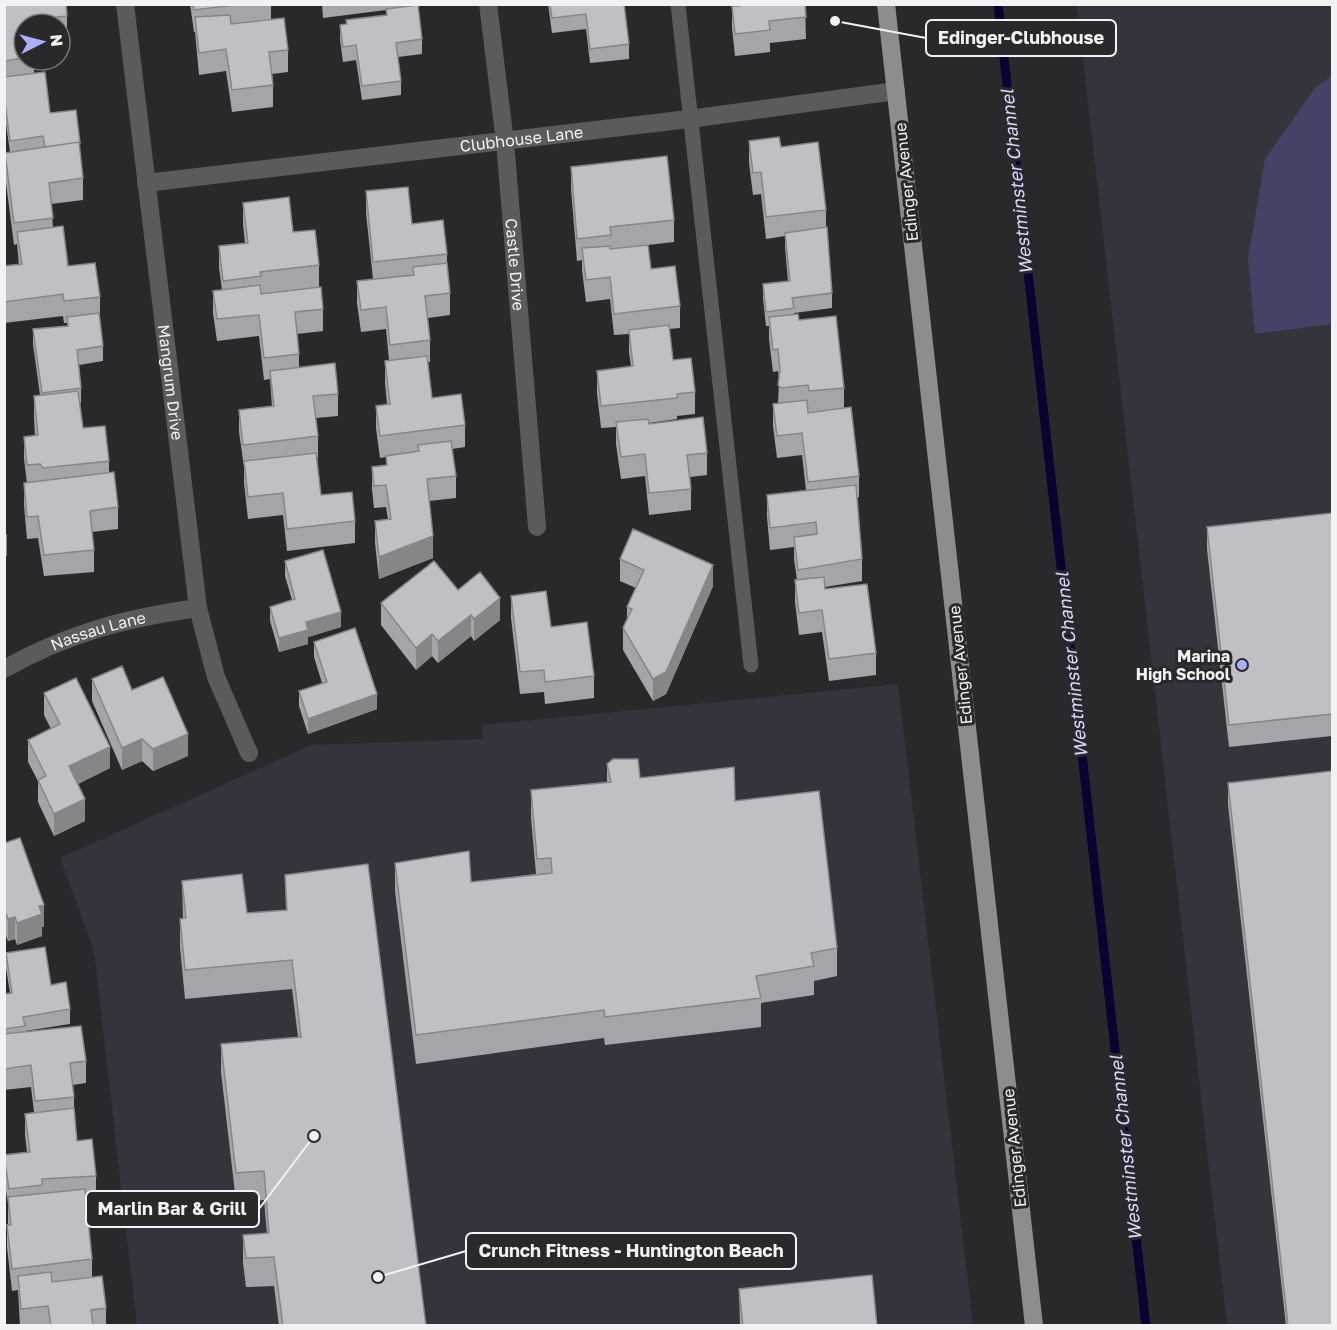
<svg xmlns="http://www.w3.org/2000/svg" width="1337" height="1330" font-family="'Golos Text',sans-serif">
<rect width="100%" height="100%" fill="#29292c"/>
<path fill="#33343c" d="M 1077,5 L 1332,5 L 1332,1325 L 1227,1325 Z
M 898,684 L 973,1325 L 137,1325 L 94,951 L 60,858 L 311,745 L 483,739 L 482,725 Z"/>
<path fill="#424366" d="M 1332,75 L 1332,324 L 1255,334 L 1248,258 L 1265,159 L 1315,88 Z"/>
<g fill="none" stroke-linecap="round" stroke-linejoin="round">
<path stroke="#0c0232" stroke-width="9" d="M 998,4 L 1146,1326"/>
<path stroke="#5b5b5d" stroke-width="15" d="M 678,4 L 751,665"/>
<g stroke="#5b5b5d" stroke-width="18">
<path id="s1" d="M 125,4 L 198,608 L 216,677 L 249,753"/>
<path id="s2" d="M 488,4 L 505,142 L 537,527"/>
<path id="s3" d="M 146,183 L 689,119 L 896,91"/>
<path id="s4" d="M 4,669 C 68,633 126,618 198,608"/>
</g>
<path stroke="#8d8d90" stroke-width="18" d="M 886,4 L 1034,1326"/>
</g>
<path fill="#a5a5a9" d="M 4,4 L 67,16 L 67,38 L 60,39 L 60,24 L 24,24 L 24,60 L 34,60 L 34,74 L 50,113 L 83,178 L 83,200 L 51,204 L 53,227 L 68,266 L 100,297 L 100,319 L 103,346 L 103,361 L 79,365 L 81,388 L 81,403 L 80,403 L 83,428 L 109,461 L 109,472 L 118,507 L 118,529 L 92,532 L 94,550 L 94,572 L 44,576 L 38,538 L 27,539 L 24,505 L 24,483 L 27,483 L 24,459 L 24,437 L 35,436 L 34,418 L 34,396 L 40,395 L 33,344 L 33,329 L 67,326 L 67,323 L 64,323 L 63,316 L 4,323 L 4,266 L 19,265 L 17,244 L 14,245 L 5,175 L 5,153 L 10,152 L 4,110 Z
M 190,4 L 271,4 L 271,19 L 288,50 L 288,72 L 272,74 L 273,85 L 273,107 L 232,112 L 226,71 L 199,75 L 195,32 L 194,32 Z
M 322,4 L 420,4 L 420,6 L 418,7 L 422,39 L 422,54 L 398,57 L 401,81 L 401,95 L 362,100 L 356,60 L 343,62 L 340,40 L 340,25 L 386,16 L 386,10 L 323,18 Z
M 548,4 L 624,4 L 629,44 L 629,59 L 590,63 L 586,29 L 552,33 Z
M 736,4 L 805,4 L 806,39 L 770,43 L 770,52 L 735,56 L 732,28 L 732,6 L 736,6 Z
M 749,141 L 781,147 L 826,210 L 826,228 L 832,293 L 832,308 L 794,313 L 794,314 L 799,320 L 844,388 L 844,408 L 859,476 L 859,497 L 857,498 L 862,559 L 862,581 L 825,587 L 825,589 L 876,653 L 876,675 L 829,681 L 822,632 L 799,635 L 795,602 L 795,580 L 797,580 L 794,559 L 794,547 L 770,550 L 767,517 L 767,495 L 806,490 L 802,455 L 777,458 L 773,426 L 773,404 L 778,404 L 779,381 L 778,371 L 773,372 L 769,339 L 769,326 L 766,326 L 763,299 L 763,284 L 788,281 L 785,247 L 785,236 L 766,239 L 761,194 L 753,195 L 749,163 Z
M 571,167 L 674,220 L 674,242 L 648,245 L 651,269 L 680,306 L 680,328 L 669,329 L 673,360 L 695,392 L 695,414 L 677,416 L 677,419 L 649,423 L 649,424 L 707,453 L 707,475 L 690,477 L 691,489 L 691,510 L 649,515 L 645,476 L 621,479 L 616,444 L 616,427 L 601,428 L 597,393 L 597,371 L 631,367 L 629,352 L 629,334 L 614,335 L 610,299 L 586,302 L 582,270 L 582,260 L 577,261 L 571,189 Z
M 366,191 L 412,224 L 447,254 L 447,263 L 450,293 L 450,315 L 428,318 L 430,340 L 430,362 L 428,362 L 432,398 L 465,425 L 465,447 L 452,449 L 456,476 L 456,498 L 429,501 L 433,558 L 379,579 L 375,543 L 375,521 L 388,519 L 386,507 L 374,508 L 372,489 L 372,467 L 386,465 L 386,457 L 380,458 L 376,428 L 376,406 L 387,404 L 385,383 L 385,361 L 389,360 L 386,329 L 361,332 L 357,303 L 357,281 L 373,279 L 366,213 Z
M 243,203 L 293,232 L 319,265 L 319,287 L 261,294 L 323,309 L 323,331 L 297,334 L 299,354 L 299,367 L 338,394 L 338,416 L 316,418 L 318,436 L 318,458 L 317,458 L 321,495 L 355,521 L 355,543 L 287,551 L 283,515 L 248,519 L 244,483 L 244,467 L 239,432 L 239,410 L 272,407 L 270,379 L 264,380 L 259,336 L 217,341 L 213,313 L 213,291 L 222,290 L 219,268 L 219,246 L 245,243 L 243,224 Z
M 1332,513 L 1332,736 L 1229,747 L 1207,549 L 1207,527 Z
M 620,559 L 713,586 L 666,694 L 653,701 L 623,650 L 623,628 L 627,618 L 627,607 L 636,588 L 620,581 Z
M 285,561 L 341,627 L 308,637 L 308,644 L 279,652 L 270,621 L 270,607 L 292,600 L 285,576 Z
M 458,590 L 500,620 L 474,641 L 471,636 L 438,663 L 432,656 L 416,670 L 381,625 L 381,603 Z
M 511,596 L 551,627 L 594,676 L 594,698 L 545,704 L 544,692 L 520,694 L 511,618 Z
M 314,642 L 377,709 L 308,734 L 299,706 L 299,691 L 322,683 L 314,657 Z
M 92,679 L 132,690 L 188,756 L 153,771 L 142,761 L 122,770 L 92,701 Z
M 44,693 L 110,768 L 78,784 L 85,821 L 54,836 L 38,802 L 38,781 L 28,762 L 28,740 L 51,729 L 44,715 Z
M 607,764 L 640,778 L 735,801 L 837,948 L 837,976 L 814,981 L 814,995 L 761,1003 L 761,1027 L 605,1045 L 604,1038 L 416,1064 L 395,891 L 395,863 L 471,882 L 536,874 L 531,818 L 531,790 L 607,782 Z
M 1228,783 L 1332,1326 L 1286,1326 L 1228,805 Z
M 4,843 L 44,927 L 42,927 L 42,936 L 17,945 L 15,939 L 8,941 L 4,931 Z
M 285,875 L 426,1326 L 279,1326 L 274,1286 L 246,1287 L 243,1263 L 243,1235 L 267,1234 L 264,1200 L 236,1202 L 221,1072 L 221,1044 L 298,1037 L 292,989 L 185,999 L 180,947 L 180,919 L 183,918 L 182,881 L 247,913 L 286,910 Z
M 6,953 L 51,985 L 70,1009 L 70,1024 L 25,1031 L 25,1032 L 86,1061 L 86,1083 L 72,1085 L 74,1097 L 74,1111 L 77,1141 L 96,1176 L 96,1198 L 86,1198 L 92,1259 L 92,1277 L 106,1308 L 106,1326 L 20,1326 L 18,1290 L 12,1291 L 7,1247 L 7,1225 L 8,1225 L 8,1203 L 4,1179 L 4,1155 L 27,1152 L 25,1135 L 25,1114 L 34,1112 L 31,1087 L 4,1090 L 4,994 L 10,993 L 6,968 Z
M 739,1289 L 877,1326 L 740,1326 Z"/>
<path fill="#868689" d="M 7,534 L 7,556 L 4,557 L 4,535 Z
M 433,536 L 433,558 L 379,579 L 379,557 Z
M 713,565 L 713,586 L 666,694 L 653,701 L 653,679 Z
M 500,598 L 500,620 L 474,641 L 474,619 Z
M 341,612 L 341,627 L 308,637 L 308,644 L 279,652 L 279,638 L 306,622 Z
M 471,615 L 471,636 L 438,663 L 438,641 Z
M 432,634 L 432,656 L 416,670 L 416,648 Z
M 377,694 L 377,709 L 308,734 L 308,719 Z
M 188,734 L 188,756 L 153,771 L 153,749 Z
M 142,739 L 142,761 L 122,770 L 122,748 Z
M 110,747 L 110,768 L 69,788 L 69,766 Z
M 85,799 L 85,821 L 54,836 L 54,814 Z
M 44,905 L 44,927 L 42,927 L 42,936 L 17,945 L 17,923 L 39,906 Z
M 15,917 L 15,939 L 8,941 L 8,919 Z"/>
<path fill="#c0c0c4" stroke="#868689" stroke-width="1.5" d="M 4,4 L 66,4 L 67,16 L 29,20 L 30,24 L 24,24 L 24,58 L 4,61 Z
M 193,4 L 243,4 L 194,10 Z
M 550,4 L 624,4 L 629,44 L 590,49 L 586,14 L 552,18 Z
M 739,4 L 805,4 L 806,17 L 769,21 L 770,30 L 735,34 L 732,6 L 740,6 Z
M 418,5 L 422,39 L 396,43 L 401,81 L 362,86 L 356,45 L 343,47 L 340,25 L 347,24 L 346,20 L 387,15 L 386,9 Z
M 230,15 L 231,24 L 284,18 L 288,50 L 269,52 L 273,85 L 232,90 L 226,49 L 199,53 L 195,17 Z
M 45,72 L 50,113 L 76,110 L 80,143 L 79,142 L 45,147 L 43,136 L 10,141 L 4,95 L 4,77 Z
M 779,137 L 781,147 L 818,142 L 826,210 L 766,217 L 761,172 L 753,173 L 749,141 Z
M 79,142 L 83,178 L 49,183 L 53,218 L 14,223 L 5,153 Z
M 667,156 L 674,220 L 610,227 L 611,235 L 577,239 L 571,167 Z
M 408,187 L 412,224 L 443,220 L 447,254 L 373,262 L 366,191 Z
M 289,197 L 293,232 L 315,230 L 319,265 L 260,272 L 261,276 L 223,281 L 219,246 L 248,243 L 243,203 Z
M 63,226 L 68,266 L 95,263 L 100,297 L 64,301 L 63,294 L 4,302 L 4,266 L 22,264 L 17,232 Z
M 827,227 L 832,293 L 792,298 L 794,308 L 766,312 L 763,284 L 790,281 L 785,233 Z
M 648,245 L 651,269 L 675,266 L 680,306 L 614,314 L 610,277 L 586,280 L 582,248 L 610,246 L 610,249 Z
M 447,263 L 450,293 L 425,296 L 430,340 L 390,345 L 386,307 L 361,310 L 357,281 L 414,275 L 413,267 Z
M 260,285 L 261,294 L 321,287 L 323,309 L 295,312 L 299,354 L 264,358 L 259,315 L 217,319 L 213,291 Z
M 99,313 L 103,346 L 77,350 L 81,388 L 42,393 L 33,329 L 68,326 L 67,317 Z
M 798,314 L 799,320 L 836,316 L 844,388 L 809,391 L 808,385 L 781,388 L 778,385 L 780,371 L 778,349 L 773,350 L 769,317 Z
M 669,325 L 673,360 L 691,358 L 695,392 L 677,394 L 677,398 L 601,406 L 597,371 L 633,366 L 629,330 Z
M 427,356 L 432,398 L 461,394 L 465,425 L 380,436 L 376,406 L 390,404 L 385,361 Z
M 335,363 L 338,394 L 313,396 L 318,436 L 243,445 L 239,410 L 274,406 L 270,371 Z
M 78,391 L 83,428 L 105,426 L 109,461 L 43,468 L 40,464 L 27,465 L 24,437 L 38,435 L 34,396 Z
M 807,400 L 808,413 L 851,407 L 859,476 L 808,482 L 802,433 L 777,436 L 773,404 Z
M 703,417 L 707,453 L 687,455 L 691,489 L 649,493 L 645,454 L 621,457 L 616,422 L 648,419 L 649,424 Z
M 451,441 L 456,476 L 427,479 L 433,536 L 379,557 L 375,521 L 391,519 L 386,485 L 374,486 L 372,467 L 387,465 L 386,456 L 419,451 L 418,445 Z
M 316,453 L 321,495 L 352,492 L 355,521 L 287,529 L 283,493 L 248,497 L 244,461 Z
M 114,472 L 118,507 L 90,511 L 94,550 L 44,555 L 38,516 L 27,517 L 24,483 Z
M 856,485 L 862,559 L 798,570 L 794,537 L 817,534 L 816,522 L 770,528 L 767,495 Z
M 1332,513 L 1332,714 L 1229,725 L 1207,527 Z
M 633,529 L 713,565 L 666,672 L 653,679 L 623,628 L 632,609 L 627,607 L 644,570 L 620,559 Z
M 323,550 L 341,612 L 306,622 L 308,630 L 279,638 L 270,607 L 295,599 L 285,561 Z
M 434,561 L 458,590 L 480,572 L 500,598 L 474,619 L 471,615 L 438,641 L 432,634 L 416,648 L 381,603 Z
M 824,577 L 825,589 L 867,584 L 876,653 L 829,659 L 822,610 L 799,613 L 795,580 Z
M 546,591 L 551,627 L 587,622 L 594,676 L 545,682 L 544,670 L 520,672 L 511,596 Z
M 355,628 L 377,694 L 308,719 L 299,691 L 327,682 L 314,642 Z
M 122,666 L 132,690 L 163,677 L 188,734 L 153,749 L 142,739 L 122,748 L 92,679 Z
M 76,678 L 110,747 L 69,766 L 85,799 L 54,814 L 38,780 L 46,776 L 28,740 L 60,724 L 44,693 Z
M 613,759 L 638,759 L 640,778 L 734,767 L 735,801 L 819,791 L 837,948 L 811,953 L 814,966 L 756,976 L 761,998 L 605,1017 L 604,1010 L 416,1035 L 395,863 L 469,851 L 471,882 L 552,873 L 551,858 L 537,859 L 531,790 L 611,782 L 607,764 Z
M 1332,771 L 1332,1326 L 1288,1326 L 1228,783 Z
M 20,838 L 44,905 L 39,906 L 42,914 L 17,923 L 15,917 L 8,919 L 4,909 L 4,843 Z
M 368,864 L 426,1326 L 283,1326 L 274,1257 L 246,1258 L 243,1235 L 269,1233 L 264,1171 L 236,1173 L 221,1044 L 301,1037 L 292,960 L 185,970 L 180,919 L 186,918 L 182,881 L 242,874 L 247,913 L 287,910 L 285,875 Z
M 45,947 L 51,985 L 66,982 L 70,1009 L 23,1017 L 25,1026 L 4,1029 L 4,994 L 12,993 L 6,953 Z
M 81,1026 L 86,1061 L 70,1063 L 74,1097 L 35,1101 L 31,1065 L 4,1069 L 4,1034 Z
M 74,1108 L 77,1141 L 92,1139 L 96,1176 L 42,1179 L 42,1185 L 9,1189 L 4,1155 L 30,1152 L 25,1114 Z
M 85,1189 L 92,1259 L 12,1269 L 7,1225 L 11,1225 L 8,1197 Z
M 51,1272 L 52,1282 L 102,1276 L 106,1308 L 91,1310 L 93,1326 L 51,1326 L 48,1306 L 21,1309 L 18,1276 Z
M 872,1275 L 877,1326 L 743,1326 L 739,1289 Z"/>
<circle fill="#acaffb" stroke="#29292c" stroke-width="2" cx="1242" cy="665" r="6"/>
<g text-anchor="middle" stroke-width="6" stroke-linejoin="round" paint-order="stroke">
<g font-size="16" fill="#f2f2f4" stroke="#29292c">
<text dy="6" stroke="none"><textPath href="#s3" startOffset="378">Clubhouse Lane</textPath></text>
<text transform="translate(906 182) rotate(-96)" y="6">Edinger Avenue</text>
<text dy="6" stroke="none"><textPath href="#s2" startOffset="262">Castle Drive</textPath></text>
<text dy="6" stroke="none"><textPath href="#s1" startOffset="381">Mangrum Drive</textPath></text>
<text dy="6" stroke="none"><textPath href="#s4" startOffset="102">Nassau Lane</textPath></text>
<text transform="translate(960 665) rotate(-96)" y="6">Edinger Avenue</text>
<text transform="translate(1014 1148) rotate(-96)" y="6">Edinger Avenue</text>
</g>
<g font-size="16" font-weight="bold" fill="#f2f2f4" stroke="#29292c" text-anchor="end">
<text x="1230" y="662">Marina<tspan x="1230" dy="18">High School</tspan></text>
</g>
<g font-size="18" font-style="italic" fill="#d6d8fb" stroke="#29292c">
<text transform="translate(1017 182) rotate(-96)" y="6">Westminster Channel</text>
<text transform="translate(1072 665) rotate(-96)" y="6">Westminster Channel</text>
<text transform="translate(1126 1148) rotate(-96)" y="6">Westminster Channel</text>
</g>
</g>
<path fill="none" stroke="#f2f2f4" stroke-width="2" d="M835 21L926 38M314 1136L259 1209M378 1277L466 1251"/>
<g fill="#f2f2f4" stroke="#29292c" stroke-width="2">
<circle cx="835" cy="21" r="6"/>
<circle cx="314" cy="1136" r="6"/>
<circle cx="378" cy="1277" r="6"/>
</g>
<g fill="#29292c" stroke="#f2f2f4" stroke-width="2">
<rect x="926" y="20" width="190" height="36" rx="6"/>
<rect x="86" y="1191" width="173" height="36" rx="6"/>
<rect x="466" y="1233" width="330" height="36" rx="6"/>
</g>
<g font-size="18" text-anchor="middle" font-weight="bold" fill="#f2f2f4">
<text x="1021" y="44">Edinger-Clubhouse</text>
<text x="172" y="1215">Marlin Bar &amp; Grill</text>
<text x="631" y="1257">Crunch Fitness - Huntington Beach</text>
</g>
<rect width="1337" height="1330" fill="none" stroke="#f2f2f4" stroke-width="12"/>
<g transform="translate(42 42) rotate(84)"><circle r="28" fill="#29292c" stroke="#79797c" stroke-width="1.5"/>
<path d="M0-4.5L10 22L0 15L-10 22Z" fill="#acaffb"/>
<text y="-9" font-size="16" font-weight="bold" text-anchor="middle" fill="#f2f2f4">N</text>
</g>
</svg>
